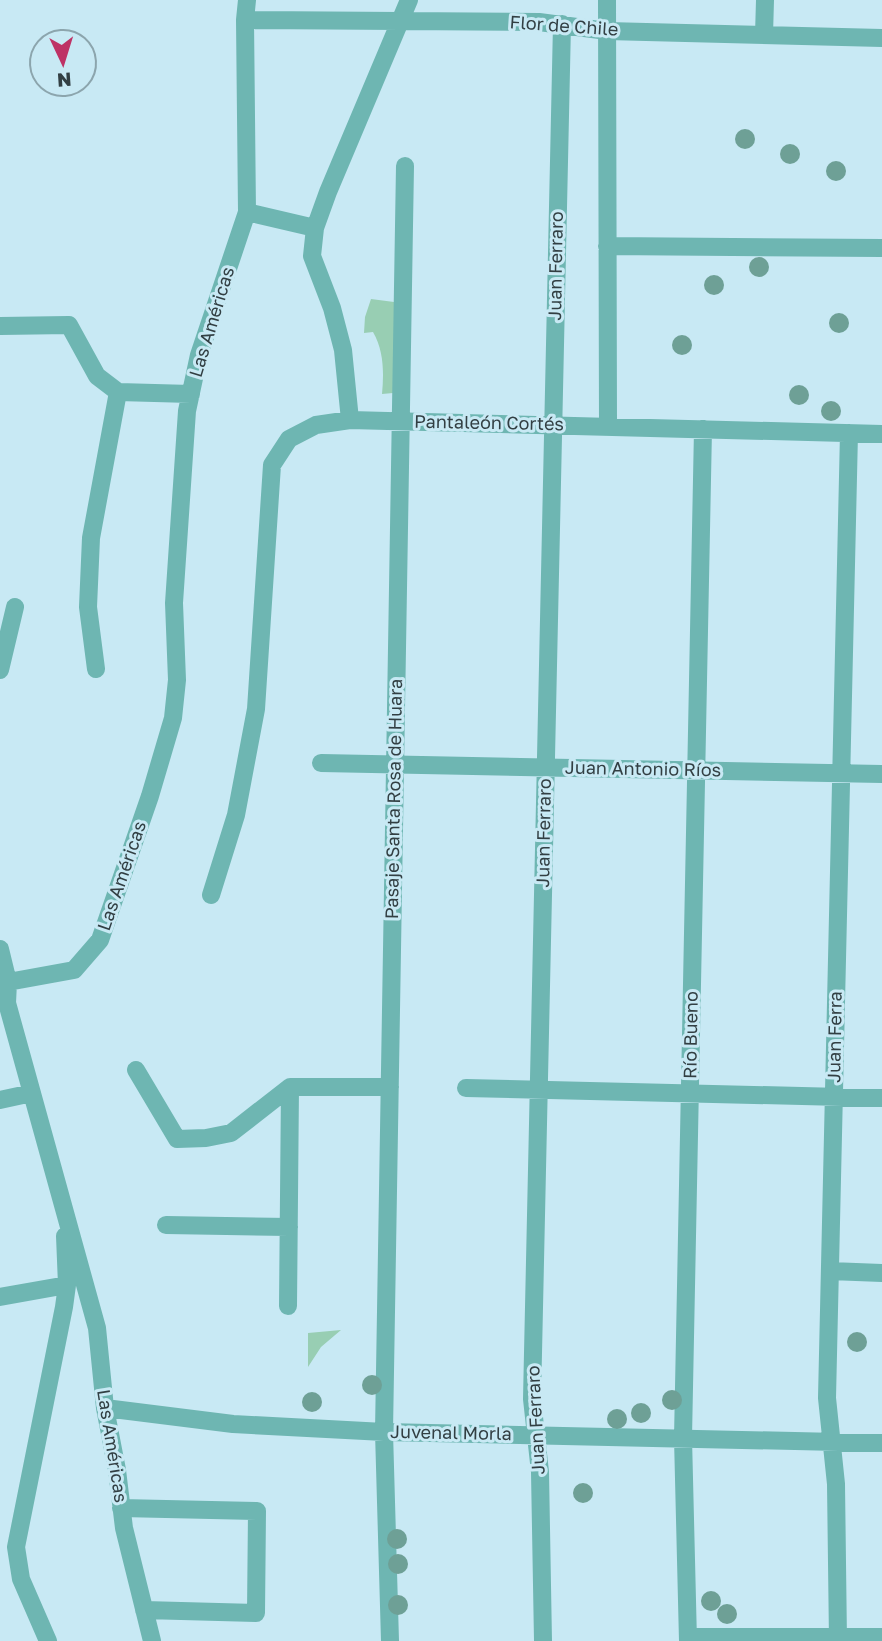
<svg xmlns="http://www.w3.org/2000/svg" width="882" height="1641" font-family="'Golos Text',sans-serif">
<rect width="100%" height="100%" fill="#c8e9f4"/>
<path fill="#98ceb3" d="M 371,299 L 394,302 L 396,387 L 393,393 L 382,394 C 384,373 384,351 373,332 L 364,333 L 365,317 Z
M 341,1330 L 321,1347 L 308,1367 L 308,1333 Z"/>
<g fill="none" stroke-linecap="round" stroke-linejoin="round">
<path stroke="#6eb6b2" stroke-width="18" d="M 247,0 L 245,20 L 247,212 L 315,228
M 607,0 L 608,426
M 245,20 L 539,22 L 607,31 L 882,38
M 764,35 L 765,0
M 607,246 L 882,248
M 0,326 L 69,325 L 97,376 L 118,392 L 191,394
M 350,420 L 343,350 L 332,308 L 312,256 L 315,228 L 328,192 L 409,0
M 96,669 L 88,607 L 91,538 L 118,392
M 0,670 L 15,607
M 321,763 L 882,774
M 211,895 L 236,815 L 256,709 L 272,465 L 289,439 L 316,425 L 350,420 L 882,434
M 0,949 L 8,982
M 136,1070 L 177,1139 L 206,1138 L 231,1133 L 290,1087 L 390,1087
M 466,1088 L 882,1098
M 0,1100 L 32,1093
M 166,1225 L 289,1227
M 830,1271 L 882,1273
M 0,1297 L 67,1285
M 288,1306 L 290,1087
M 105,1408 L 233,1424 L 384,1432 L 882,1443
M 121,1508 L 257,1511 L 256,1613 L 144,1610
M 688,1637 L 882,1637
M 48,1641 L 21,1579 L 16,1547 L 64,1307 L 67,1285 L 65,1236
M 152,1641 L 124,1528 L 117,1470 L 105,1408 L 97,1328 L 7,1003 L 8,982 L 74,970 L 100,940 L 150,796 L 173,718 L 177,680 L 174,603 L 187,411 L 199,355 L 247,212
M 390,1641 L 384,1432 L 405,166
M 543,1641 L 540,1472 L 532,1399 L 562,24
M 688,1641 L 683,1438 L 703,429
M 838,1641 L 836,1484 L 827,1398 L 849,433"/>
</g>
<g fill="#6ea096">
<circle cx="745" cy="139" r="10"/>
<circle cx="790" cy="154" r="10"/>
<circle cx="836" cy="171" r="10"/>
<circle cx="759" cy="267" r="10"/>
<circle cx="714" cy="285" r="10"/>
<circle cx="839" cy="323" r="10"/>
<circle cx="682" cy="345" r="10"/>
<circle cx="799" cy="395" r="10"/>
<circle cx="831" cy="411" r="10"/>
<circle cx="857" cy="1342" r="10"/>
<circle cx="372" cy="1385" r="10"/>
<circle cx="672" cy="1400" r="10"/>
<circle cx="312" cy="1402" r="10"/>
<circle cx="641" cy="1413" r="10"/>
<circle cx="617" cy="1419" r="10"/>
<circle cx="583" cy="1493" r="10"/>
<circle cx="397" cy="1539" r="10"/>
<circle cx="398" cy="1564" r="10"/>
<circle cx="711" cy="1601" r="10"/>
<circle cx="398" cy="1605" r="10"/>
<circle cx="727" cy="1614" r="10"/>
</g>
<g text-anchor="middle" stroke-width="6" stroke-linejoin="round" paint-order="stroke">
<g font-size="18" fill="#323f43" stroke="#c8e9f4">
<text transform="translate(564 26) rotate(4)" y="6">Flor de Chile</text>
<text transform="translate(556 266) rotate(-89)" y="6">Juan Ferraro</text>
<text transform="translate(212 322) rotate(-73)" y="6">Las Américas</text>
<text transform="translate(489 423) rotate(1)" y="6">Pantaleón Cortés</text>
<text transform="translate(643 769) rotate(1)" y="6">Juan Antonio Ríos</text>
<text transform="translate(394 799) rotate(-89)" y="6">Pasaje Santa Rosa de Huara</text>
<text transform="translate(544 833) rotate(-89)" y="6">Juan Ferraro</text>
<text transform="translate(122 876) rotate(-71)" y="6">Las Américas</text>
<text transform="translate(691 1035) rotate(-89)" y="6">Río Bueno</text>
<text transform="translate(835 1037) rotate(-89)" y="6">Juan Ferra</text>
<text transform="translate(536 1420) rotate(-93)" y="6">Juan Ferraro</text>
<text transform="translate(451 1433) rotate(1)" y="6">Juvenal Morla</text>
<text transform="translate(112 1446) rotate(81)" y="6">Las Américas</text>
</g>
</g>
<g transform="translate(63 63) rotate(176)"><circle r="33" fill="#c8e9f4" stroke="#8ca5ad" stroke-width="2"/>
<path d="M0-5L12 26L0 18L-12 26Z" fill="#be3265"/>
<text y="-10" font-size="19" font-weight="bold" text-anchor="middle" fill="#323f43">N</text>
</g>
</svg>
